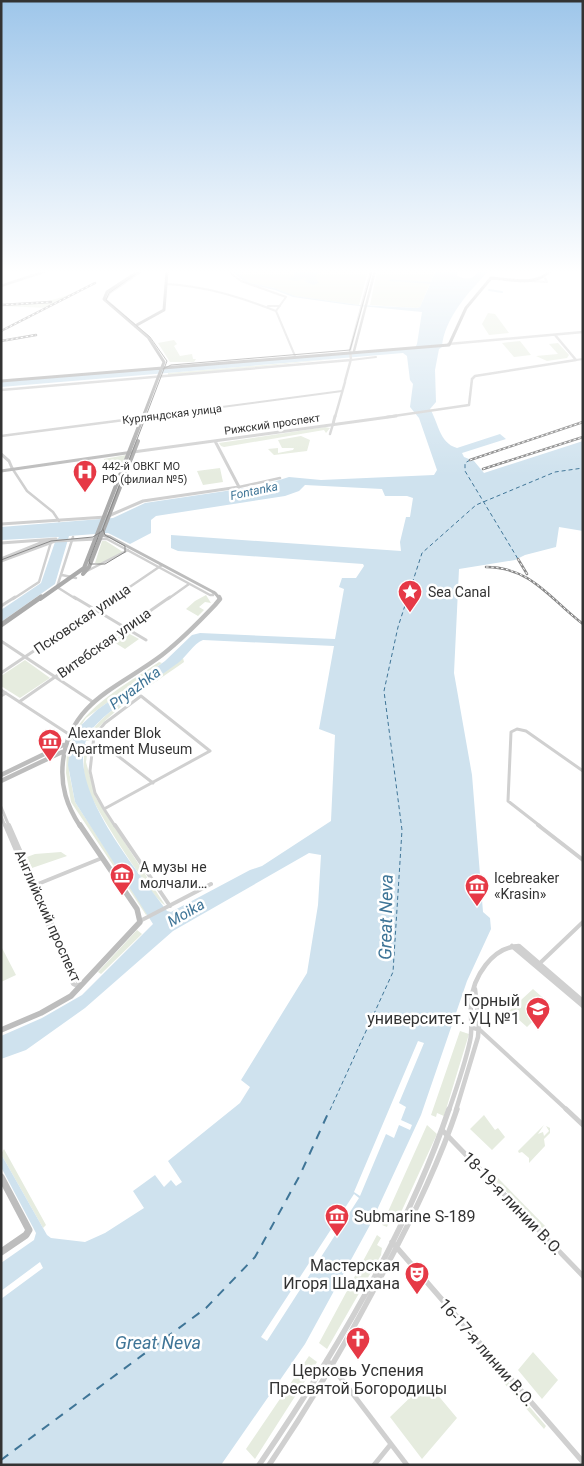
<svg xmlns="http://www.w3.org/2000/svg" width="584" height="1466" font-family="Roboto,sans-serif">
<rect width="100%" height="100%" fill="#fff"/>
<path fill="#e6ecdf" d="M 235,271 L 368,271 L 359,305 L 293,296 L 274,288 L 250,283 Z
M 377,271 L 435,271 L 420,307 L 417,308 L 370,305 Z
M 104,277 L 48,308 L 1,306 L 1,304 C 50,304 62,300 104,277 Z
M 488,313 L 495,314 L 509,333 L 489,335 L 482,324 Z
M 174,340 L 177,344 L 174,346 L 180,356 L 192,354 L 193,359 L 196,359 L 194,362 L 170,362 L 158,343 Z
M 520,341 L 531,355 L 514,357 L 502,343 Z
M 558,343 L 569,355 L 567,358 L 547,361 L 536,356 L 558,354 L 549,344 Z
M 344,358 L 168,376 L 168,373 L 179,372 Z
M 325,427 L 330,428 L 326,433 L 324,430 L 224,447 L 221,446 L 219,443 Z
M 301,436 L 310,440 L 307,451 L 274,455 L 268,449 L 278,448 L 278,453 L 293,450 L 294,448 L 282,448 L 278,440 Z
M 126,455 L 121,469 L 106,471 L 104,459 Z
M 220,468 L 223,482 L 203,485 L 197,471 Z
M 102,541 L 106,541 L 123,552 L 100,564 L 95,563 Z
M 206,595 L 211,603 L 205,602 L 199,607 L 204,610 L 198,616 L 186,609 L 195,601 Z
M 126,632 L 139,639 L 125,649 L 112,641 Z
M 183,658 L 184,662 C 158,681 102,715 89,741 L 86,741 C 97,712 162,677 183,658 Z
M 25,660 L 50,678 L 20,698 L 1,686 L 1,676 Z
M 159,662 L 162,663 L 86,718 L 71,741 L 69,741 C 87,704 126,685 159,662 Z
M 67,748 L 70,748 L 69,772 L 75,802 L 148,914 L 146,915 L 71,802 L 66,773 Z
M 85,748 L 88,748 L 86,762 L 96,798 L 165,905 C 153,900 92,804 87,787 C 83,774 83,761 85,748 Z
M 61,852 L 67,856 L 32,868 L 27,857 L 35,854 Z
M 137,930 L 142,934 L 101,974 L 98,972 Z
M 1,946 L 16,975 L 1,982 Z
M 533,989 L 550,1004 L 527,1027 L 509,1011 Z
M 460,1031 L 469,1034 L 444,1116 L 437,1113 L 436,1117 L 431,1115 Z
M 484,1115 L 495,1130 L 498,1128 L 505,1137 L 492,1150 L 470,1129 Z
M 427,1125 L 437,1134 L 397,1221 L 391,1217 L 387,1227 L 382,1225 Z
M 544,1125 L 538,1134 L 543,1132 L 544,1136 L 549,1131 L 546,1126 L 550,1128 L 550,1133 L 544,1139 L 545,1146 L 529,1163 L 529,1158 L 522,1152 L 519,1153 L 518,1151 Z
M 4,1149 L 46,1225 L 43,1228 L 1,1154 Z
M 496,1176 L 547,1228 L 544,1230 L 494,1179 Z
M 377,1235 L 381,1238 L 377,1245 L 382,1248 L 381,1255 L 327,1349 L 319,1343 Z
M 533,1352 L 558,1380 L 542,1399 L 518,1370 Z
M 309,1356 L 317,1362 L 255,1459 L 246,1449 Z
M 499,1371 L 546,1426 L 544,1429 L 496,1374 Z
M 421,1387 L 424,1392 L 431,1387 L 457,1418 L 422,1459 L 390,1417 Z"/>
<path fill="#cfe2ee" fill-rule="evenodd" d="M 231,271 L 235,271 L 250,283 L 274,288 L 295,296 L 359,305 L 417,308 L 420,307 L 430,284 L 389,281 L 390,279 L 431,282 L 435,271 L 458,271 L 457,276 C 468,280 472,280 479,271 L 489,271 C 469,291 444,319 442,347 L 439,349 L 435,370 L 436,402 L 430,409 C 438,421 439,443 457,448 L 500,434 L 506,439 L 462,453 L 464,457 L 474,461 L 484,473 L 583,441 L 583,531 L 559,527 L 556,547 L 525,555 L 515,560 L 459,569 L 454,673 L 472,775 L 483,912 L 490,918 L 491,929 L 467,981 L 421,1115 L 370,1225 L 305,1344 L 221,1465 L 1,1465 L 1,1263 L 34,1240 L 36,1233 L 1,1167 L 1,1154 L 47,1235 L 51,1238 L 85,1242 L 105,1233 L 144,1208 L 133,1191 L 155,1175 L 164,1187 L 171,1180 L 176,1186 L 182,1182 L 168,1161 L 240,1103 L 250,1087 L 241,1080 L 307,973 L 318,905 L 321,855 L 309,853 L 173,931 L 85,1008 L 26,1050 L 1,1059 L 1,1036 L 42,1018 L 82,995 L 153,924 L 75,802 L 68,765 L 70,748 L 76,730 L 97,710 L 165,661 L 192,635 L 200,633 L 335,639 L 344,589 L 339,587 L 342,578 L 356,578 L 364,566 L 363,564 L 178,551 L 171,548 L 171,535 L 401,551 L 400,542 L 406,517 L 410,517 L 413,498 L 407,496 L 385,496 L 382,489 L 305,485 L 299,491 L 285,496 L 156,516 L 151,520 L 151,533 L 130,544 L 108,533 L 69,536 L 55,584 L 1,622 L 1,610 L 41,583 L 55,542 L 59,537 L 1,540 L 1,527 L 113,518 L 145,503 L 260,486 L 289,477 L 321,480 L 434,475 L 437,470 L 419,418 L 410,407 L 413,384 L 410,380 L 407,356 L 403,353 L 1,387 L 1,382 L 415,348 L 417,344 L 422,312 L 350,305 L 293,297 L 275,290 L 248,284 ZM 203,640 L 334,646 L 319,729 L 335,735 L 331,821 L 262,866 L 250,870 L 171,912 L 167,911 C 139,872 61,783 89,734 C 101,715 126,701 144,688 C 155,679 167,671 178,663 C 187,656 193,644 203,640 Z
M 292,271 L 319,272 L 315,277 L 319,283 L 313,285 L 304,281 L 307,279 L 304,278 L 296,281 L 287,279 L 295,275 Z"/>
<path fill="#fff" d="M 418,1041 L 424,1043 L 399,1103 L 406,1107 L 401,1120 L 412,1125 L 410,1130 L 399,1125 L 394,1138 L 386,1134 L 360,1196 L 354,1192 Z
M 354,1194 L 359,1198 L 267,1341 L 261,1337 Z
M 40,1262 L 43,1268 L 1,1299 L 1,1291 Z"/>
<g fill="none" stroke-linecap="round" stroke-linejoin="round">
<path stroke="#cfe2ee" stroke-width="2" d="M 489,290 L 502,292"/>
<path stroke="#3f7597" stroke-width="1" stroke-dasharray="4 3" stroke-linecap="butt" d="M 470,460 L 465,463 L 465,471 L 518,559
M 330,1110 L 393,972 L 402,830 L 384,691 L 398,627 L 422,553 L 476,505 L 555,472 L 583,468"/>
<path stroke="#3f7597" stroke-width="2" stroke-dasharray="9 8" stroke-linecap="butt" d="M 1,1460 L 206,1308 L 255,1257 L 300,1175 L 330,1109"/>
<path stroke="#d0d0d0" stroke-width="2" d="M 228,271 L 241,281 L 286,297 L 276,311
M 531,281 L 547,282 L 544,276
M 166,284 C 205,286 240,297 276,311 L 295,356
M 106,299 L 110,293 L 142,271
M 268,306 L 280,306
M 351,360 L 376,357
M 576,360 L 583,359
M 146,417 L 342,391"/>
<path stroke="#d0d0d0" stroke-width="2.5" d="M 330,434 L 333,424
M 1,436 L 155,416
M 12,468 L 27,491 L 53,512 L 59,521
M 239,487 L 280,478
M 73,537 L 57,587 L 76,599
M 100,539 L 107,539 L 210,595 L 213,595 L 214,592
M 85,572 L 128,550
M 62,575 L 76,578
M 13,599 L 39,582 L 51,542
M 112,599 L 162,565
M 168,599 L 189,584"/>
<path stroke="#d0d0d0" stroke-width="3" d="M 74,597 L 146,640
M 1,606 L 15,597
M 1,641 L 93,702
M 1,673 L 114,597
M 1,690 L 67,733
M 1,696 L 6,693
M 141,696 L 210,751 L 104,809 L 95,793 L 90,771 L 94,736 L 105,723 Z
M 19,702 L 170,597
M 66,745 L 105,746 L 153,783
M 1,807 L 9,826
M 104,809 L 115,826
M 1,816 L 5,826
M 540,826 L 508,801 L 511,732 L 517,729 L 526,731 L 583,771"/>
<path stroke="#d0d0d0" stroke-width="4" d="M 5,825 L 73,984 L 79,987
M 9,825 L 80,987
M 115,825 L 170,906
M 538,825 L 583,860
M 33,886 L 102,858
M 140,921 L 211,884
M 539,964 L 583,922
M 473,1028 L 480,1030 L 567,1110"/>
<path stroke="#d0d0d0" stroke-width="5" d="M 566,1109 L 583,1125
M 443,1131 L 583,1276
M 327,1360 L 407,1465
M 374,1465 L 391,1444"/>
<path stroke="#d0d0d0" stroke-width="2.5" d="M 448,344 L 583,332
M 351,360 L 350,350 L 371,271
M 345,381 L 351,359
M 1,390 L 351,360
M 335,417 L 345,382
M 387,417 L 469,405 L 472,379 L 475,376 L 576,360 L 555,335"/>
<path stroke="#d0d0d0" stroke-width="3" d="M 333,424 L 335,416
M 133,452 L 396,416
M 1,454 L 9,461 L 12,468
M 1,524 L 106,517 L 143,501 L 239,487 L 215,441
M 1,543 L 56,539
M 1,559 L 48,540
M 1,561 L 55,541 L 97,539"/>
<path stroke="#d0d0d0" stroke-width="4.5" d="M 512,946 L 583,1006
M 449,1110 C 457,1087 465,1064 470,1041 C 473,1028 470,1015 471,1002 C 473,977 492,947 519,946 L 583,1001
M 456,1110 L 478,1037 L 479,1023 L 475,989"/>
<path stroke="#d0d0d0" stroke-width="5.5" d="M 392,1242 L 583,1462
M 259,1465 C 331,1360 408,1230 449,1109
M 269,1465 C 309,1406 345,1345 378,1282 C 408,1227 437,1169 457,1109"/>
<path stroke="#bdbdbd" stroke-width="2.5" d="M 1,286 L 46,271
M 354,351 L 375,271"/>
<path stroke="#bdbdbd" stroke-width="3" d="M 1,471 L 133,452
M 102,535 L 110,537 L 215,593 L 220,599"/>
<path stroke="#bdbdbd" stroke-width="4.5" d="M 1,775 L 63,745
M 1,781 L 62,752
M 80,826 C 67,806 60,786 63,761 C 70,701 120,687 162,655 C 181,640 198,623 215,605 L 220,599 L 219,597"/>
<path stroke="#bdbdbd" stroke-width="5.5" d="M 1,1030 L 41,1013 L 71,996 L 140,922 L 137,909 L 80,825"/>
<path stroke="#bdbdbd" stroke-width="7" d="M 1,1177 L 29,1230 L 26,1235 L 1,1252"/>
<path stroke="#ababab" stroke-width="3" d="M 139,271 L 107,292 L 104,299 L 148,337 L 164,362 L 143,417
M 135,326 L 164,310 L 167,271
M 1,381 L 449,345 L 466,308 L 491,278 C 512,279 534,287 550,271"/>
<path stroke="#ababab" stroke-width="4" d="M 83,574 L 89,567 L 138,441
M 40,599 L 84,568 L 143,416"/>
<path stroke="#ababab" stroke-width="5" d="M 1,625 L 41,597"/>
<path stroke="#888" stroke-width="1" d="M 163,369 L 171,365 L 350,350 L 372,271
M 103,529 L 105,535 L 125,546 L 125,552
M 100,532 L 89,561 L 90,564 L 105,564 L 125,552
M 1,560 L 51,541 L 93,537 L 102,531 L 167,361 L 150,337 L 106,300 L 109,293 L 140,271"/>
<defs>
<path id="rail" d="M 1,305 L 51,302
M 1,331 L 95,283
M 1,341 L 36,335
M 470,460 L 583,422
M 483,469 L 583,437
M 518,559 L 527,574
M 486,567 C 531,567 550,599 583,624"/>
</defs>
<use href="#rail" stroke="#888" stroke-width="2.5"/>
<use href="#rail" stroke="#fff" stroke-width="1" stroke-dasharray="2.5" stroke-linecap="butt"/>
</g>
<linearGradient id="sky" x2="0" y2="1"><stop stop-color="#9ec6ea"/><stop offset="0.57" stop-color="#fff"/><stop offset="1" stop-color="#fff" stop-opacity="0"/></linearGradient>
<rect width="584" height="476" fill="url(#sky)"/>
<defs>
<symbol id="hospital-pin" viewBox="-11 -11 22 30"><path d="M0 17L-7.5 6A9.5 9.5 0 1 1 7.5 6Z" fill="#e63946" stroke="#fff"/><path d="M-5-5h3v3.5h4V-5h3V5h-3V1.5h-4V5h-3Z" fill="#fff"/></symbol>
<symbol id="sight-pin" viewBox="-11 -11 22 30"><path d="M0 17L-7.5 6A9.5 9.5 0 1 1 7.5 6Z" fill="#e63946" stroke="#fff"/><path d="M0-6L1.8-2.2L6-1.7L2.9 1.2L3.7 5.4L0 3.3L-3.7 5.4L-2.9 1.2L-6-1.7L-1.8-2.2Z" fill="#fff"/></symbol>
<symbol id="museum-pin" viewBox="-11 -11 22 30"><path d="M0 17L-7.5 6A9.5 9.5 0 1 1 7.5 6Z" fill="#e63946" stroke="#fff"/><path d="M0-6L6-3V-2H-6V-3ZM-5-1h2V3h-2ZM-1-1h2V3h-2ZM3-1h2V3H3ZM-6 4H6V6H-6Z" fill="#fff"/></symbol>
<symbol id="university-pin" viewBox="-11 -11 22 30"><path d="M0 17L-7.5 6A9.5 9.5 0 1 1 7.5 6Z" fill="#e63946" stroke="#fff"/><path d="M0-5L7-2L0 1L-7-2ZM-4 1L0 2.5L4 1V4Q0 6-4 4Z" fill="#fff"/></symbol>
<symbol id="theatre-pin" viewBox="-11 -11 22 30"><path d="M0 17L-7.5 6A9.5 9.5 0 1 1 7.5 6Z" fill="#e63946" stroke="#fff"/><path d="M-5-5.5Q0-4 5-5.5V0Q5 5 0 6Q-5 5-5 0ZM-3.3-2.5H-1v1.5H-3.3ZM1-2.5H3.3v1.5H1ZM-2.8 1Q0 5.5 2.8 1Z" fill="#fff"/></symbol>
<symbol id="church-pin" viewBox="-11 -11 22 30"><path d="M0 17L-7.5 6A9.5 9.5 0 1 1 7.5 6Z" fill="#e63946" stroke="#fff"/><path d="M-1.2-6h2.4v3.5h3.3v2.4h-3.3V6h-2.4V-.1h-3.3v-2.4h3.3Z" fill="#fff"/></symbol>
</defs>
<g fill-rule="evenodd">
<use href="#hospital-pin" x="71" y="458" width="28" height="38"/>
<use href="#sight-pin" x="396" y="578" width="28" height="38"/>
<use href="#museum-pin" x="36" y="727" width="28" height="38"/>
<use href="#museum-pin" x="108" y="861" width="28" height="38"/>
<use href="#museum-pin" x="463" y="872" width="28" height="38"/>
<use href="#university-pin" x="524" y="995" width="28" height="38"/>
<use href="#museum-pin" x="323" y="1202" width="28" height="38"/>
<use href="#theatre-pin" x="403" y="1260" width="28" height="38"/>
<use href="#church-pin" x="344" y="1325" width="28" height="38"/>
</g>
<g text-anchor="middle" stroke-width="5" stroke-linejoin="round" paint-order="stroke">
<g font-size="11" fill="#333" stroke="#fff">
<text transform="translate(172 414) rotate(-7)" y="4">Курляндская улица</text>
<text transform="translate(272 424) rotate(-8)" y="4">Рижский проспект</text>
</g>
<g font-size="11" fill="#333" stroke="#fff" text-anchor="start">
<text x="102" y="470">442-й ОВКГ МО<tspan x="102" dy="13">РФ (филиал №5)</tspan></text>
</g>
<g font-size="12" font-style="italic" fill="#3f7597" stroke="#fff">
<text transform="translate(254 491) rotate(-12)" y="4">Fontanka</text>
</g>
<g font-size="14" fill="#333" stroke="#fff" text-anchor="start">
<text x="428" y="597">Sea Canal</text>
<text x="68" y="738">Alexander Blok<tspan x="68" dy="16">Apartment Museum</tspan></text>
<text x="140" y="872">А музы не<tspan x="140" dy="16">молчали…</tspan></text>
<text x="494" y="883">Icebreaker<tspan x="494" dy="16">«Krasin»</tspan></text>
</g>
<g font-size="14" fill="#333" stroke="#fff">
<text transform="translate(82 619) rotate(-34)" y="5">Псковская улица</text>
<text transform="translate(104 643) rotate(-35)" y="5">Витебская улица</text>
<text transform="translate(48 916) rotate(66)" y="5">Английский проспект</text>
</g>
<g font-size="15" font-style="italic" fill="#3f7597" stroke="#fff">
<text transform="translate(135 688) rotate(-37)" y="5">Pryazhka</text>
<text transform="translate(186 913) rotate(-30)" y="5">Moika</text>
</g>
<g font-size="16" fill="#333" stroke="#fff" text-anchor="end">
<text x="520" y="1006">Горный<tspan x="520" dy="18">университет. УЦ №1</tspan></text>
<text x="354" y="1222" text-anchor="start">Submarine S-189</text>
<text x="400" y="1271">Мастерская<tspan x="400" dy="18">Игоря Шадхана</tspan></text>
<text x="358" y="1376" text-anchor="middle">Церковь Успения<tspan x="358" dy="18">Пресвятой Богородицы</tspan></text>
</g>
<g font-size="16" fill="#333" stroke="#fff">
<text transform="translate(513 1203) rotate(46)" y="6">18-19-я линии В.О.</text>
<text transform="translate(487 1352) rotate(49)" y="6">16-17-я линии В.О.</text>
</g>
<g font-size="18" font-style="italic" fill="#3f7597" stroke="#fff">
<text transform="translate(386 917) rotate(-89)" y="6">Great Neva</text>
<text x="158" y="1349">Great Neva</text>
</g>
</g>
<rect width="584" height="1466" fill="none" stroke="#333333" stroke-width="5"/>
</svg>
